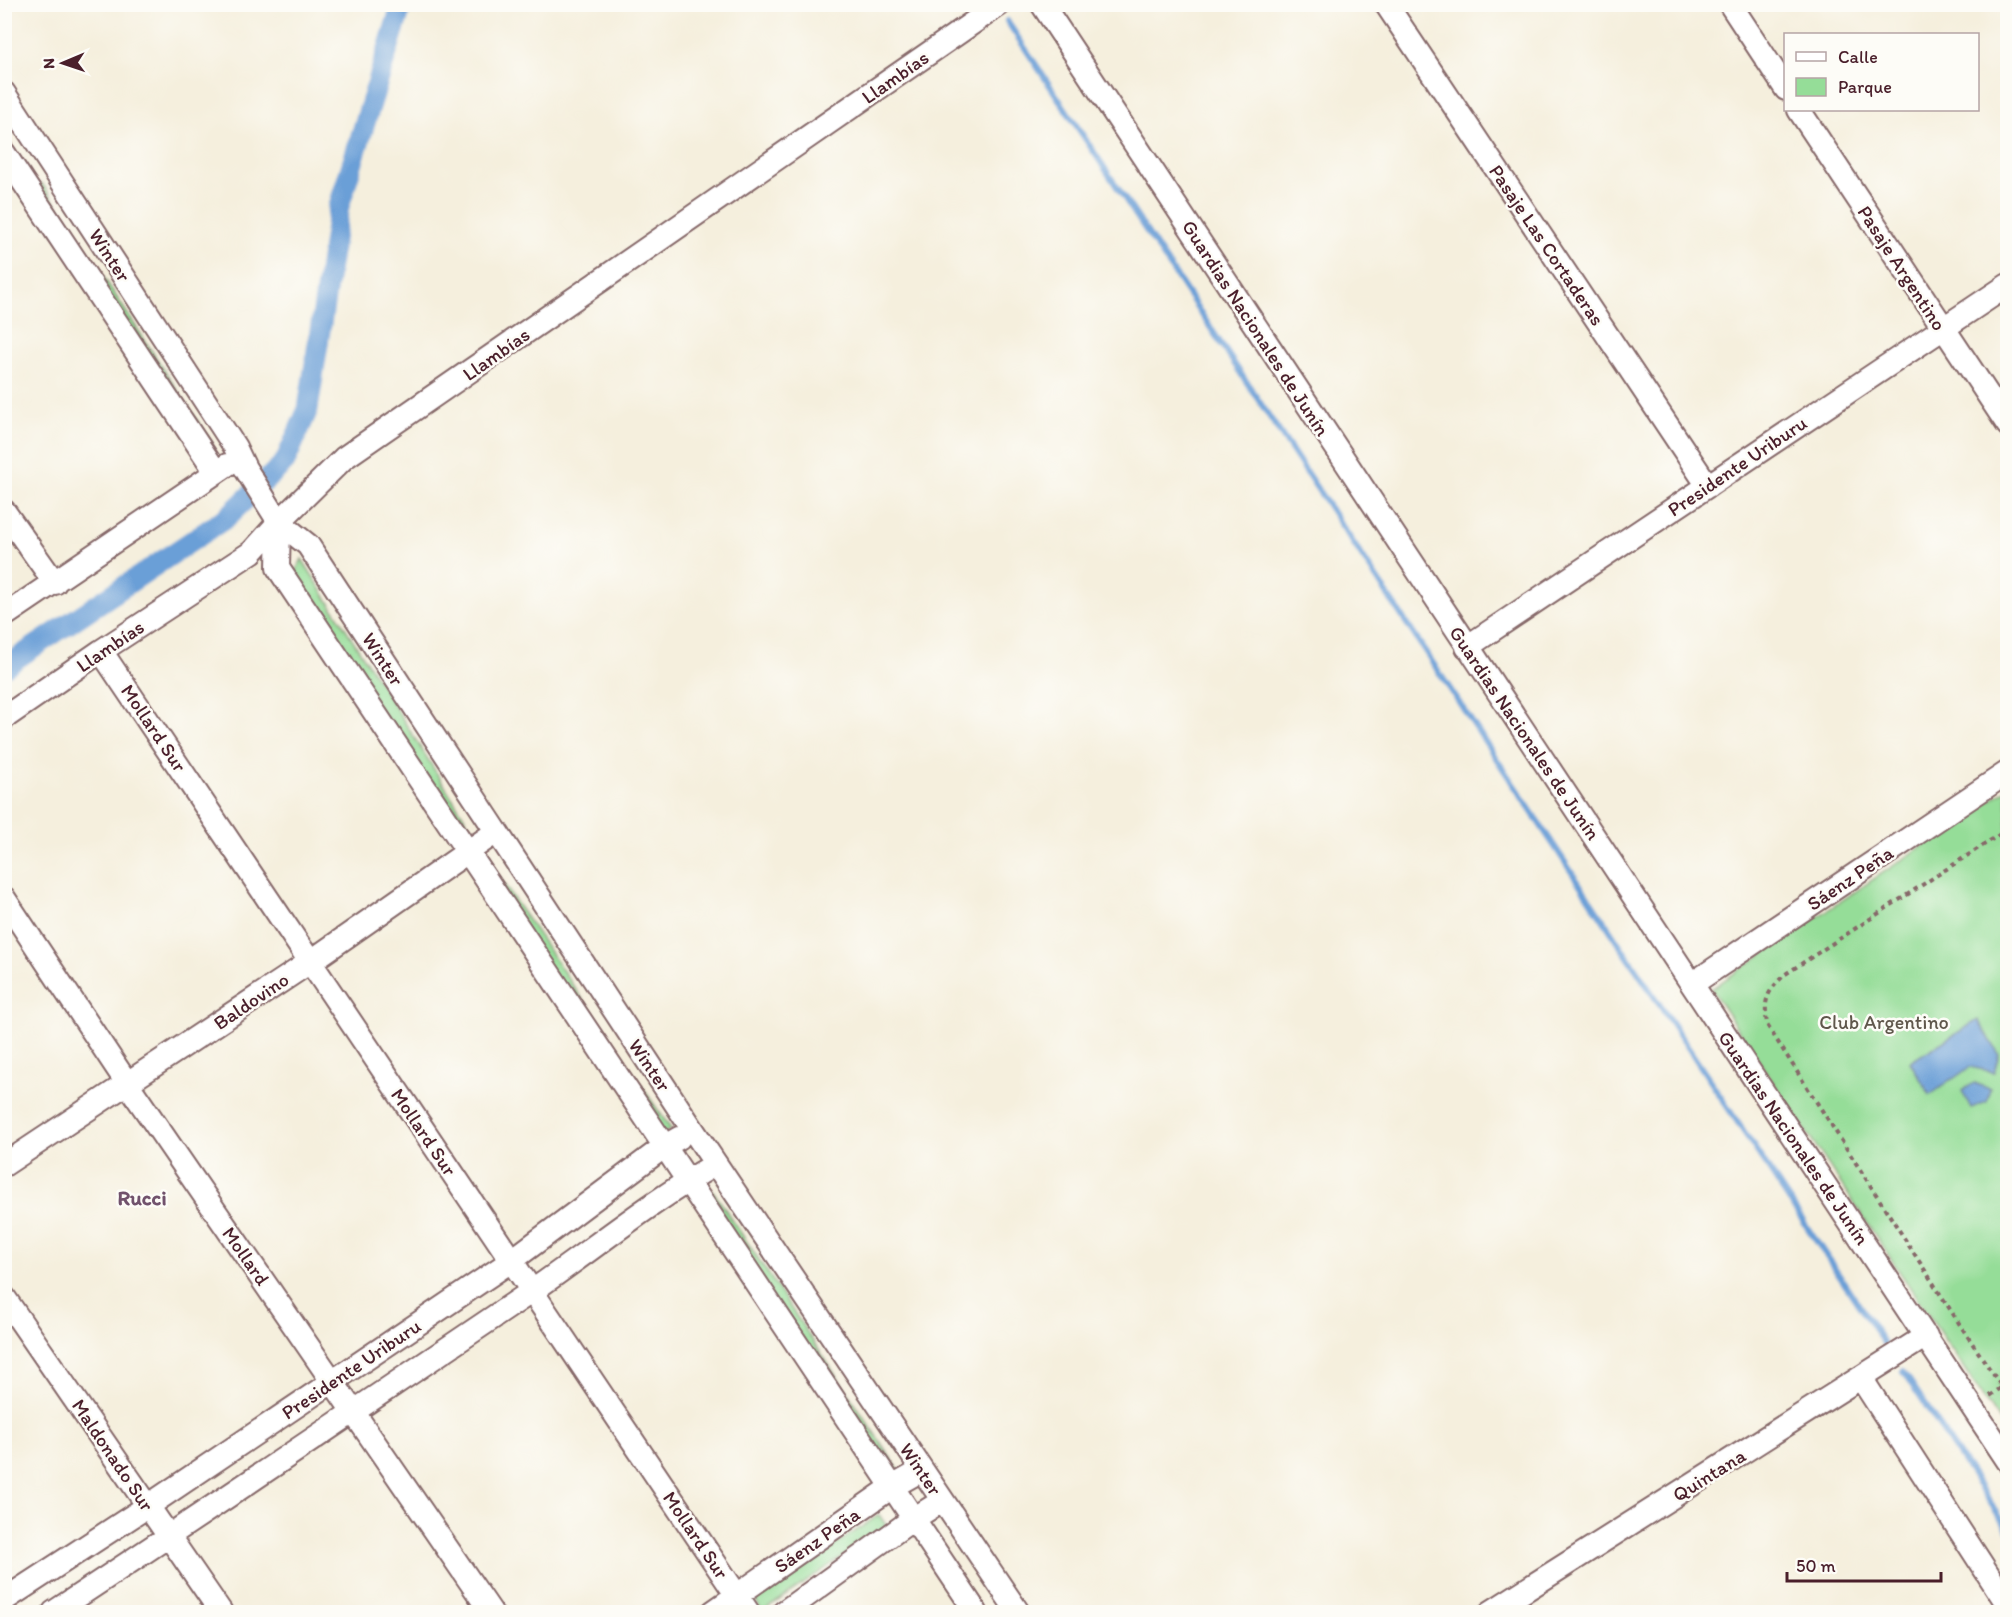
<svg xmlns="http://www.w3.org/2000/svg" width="2012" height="1617" font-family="Itim,sans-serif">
<rect width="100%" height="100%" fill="#fdfcf7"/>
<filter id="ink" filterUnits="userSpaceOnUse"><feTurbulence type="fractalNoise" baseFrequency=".0167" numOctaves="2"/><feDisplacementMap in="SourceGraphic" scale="12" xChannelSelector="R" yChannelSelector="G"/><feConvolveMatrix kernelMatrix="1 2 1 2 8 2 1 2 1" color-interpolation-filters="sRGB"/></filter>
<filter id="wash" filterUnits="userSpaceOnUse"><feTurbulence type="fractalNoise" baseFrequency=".008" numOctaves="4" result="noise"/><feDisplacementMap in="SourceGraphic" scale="24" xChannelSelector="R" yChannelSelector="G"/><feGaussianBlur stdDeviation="1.35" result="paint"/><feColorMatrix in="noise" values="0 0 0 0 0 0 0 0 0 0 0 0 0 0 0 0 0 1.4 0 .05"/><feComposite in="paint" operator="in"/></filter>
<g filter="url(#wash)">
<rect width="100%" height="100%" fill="#f5efdd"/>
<path fill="#95dd98" stroke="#707e62" stroke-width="1.5" d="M 42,183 L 212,443 L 197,453 L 28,193 Z
M 302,559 L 473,831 L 461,839 L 294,575 Z
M 2007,789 L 2007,1433 L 1711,989 Z
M 490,864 L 671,1129 L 662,1135 L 481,870 Z
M 713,1191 L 899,1470 L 886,1479 L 700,1199 Z
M 879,1515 L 887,1526 L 762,1612 L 755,1600 Z"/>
<path fill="#6b9fd7" stroke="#5a5f81" stroke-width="1.5" d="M 1978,1020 L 1999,1054 L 1994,1072 L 1970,1067 L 1930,1095 L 1910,1062 Z
M 1974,1083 L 1990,1089 L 1987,1102 L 1971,1108 L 1962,1091 Z"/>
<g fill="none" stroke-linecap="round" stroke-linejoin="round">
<path stroke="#6b9fd7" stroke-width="6" d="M 1007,21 L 1884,1343
M 1903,1371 L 2008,1529"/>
<path stroke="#6b9fd7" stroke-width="21" d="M 4,667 L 226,518 L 285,462 L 308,409 L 339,206 L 402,4"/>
</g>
</g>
<g filter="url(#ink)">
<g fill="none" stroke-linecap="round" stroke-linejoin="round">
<defs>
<path id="minor" d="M 1042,4 L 2008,1461
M 1386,4 L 1708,486
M 1730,4 L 1786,89
M 4,93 L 235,447 L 245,468 L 279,522 L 308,545 L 693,1130 L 1018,1612
M 1799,110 L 2008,425
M 4,153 L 216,472
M 4,511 L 55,583
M 279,522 L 278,568 L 976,1612
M 4,616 L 227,465
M 1467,647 L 2008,285
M 101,651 L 748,1612
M 4,718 L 101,651 L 252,552 L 279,522 L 344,458 L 1000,4
M 4,898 L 127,1083 L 491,1612
M 1692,984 L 2008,772
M 4,1165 L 310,962 L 496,832
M 4,1297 L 221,1612
M 1861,1378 L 2008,1605
M 4,1600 L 148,1506 L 511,1261 L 665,1146 L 679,1138
M 54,1612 C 211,1509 366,1403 522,1298 C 587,1254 648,1203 716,1164
M 713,1612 L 892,1487 L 922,1470
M 784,1612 L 913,1519 L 942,1501
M 1491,1612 L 1926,1336"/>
</defs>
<use href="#minor" stroke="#866869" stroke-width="26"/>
<path stroke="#866869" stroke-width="4" stroke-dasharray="4.5 4.5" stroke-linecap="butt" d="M 2008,829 L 1784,975 C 1766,994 1764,998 1767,1025 L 1964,1331 L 2008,1396
M 1990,1396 L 2002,1387"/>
<use href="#minor" stroke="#fff" stroke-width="22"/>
</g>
</g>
<g text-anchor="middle" stroke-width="5" stroke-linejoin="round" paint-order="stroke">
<g font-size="20" fill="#4a1f2b" stroke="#fdfcf7">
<text transform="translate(895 77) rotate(-35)" y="7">Llambías</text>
<text transform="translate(1547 245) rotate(56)" y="7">Pasaje Las Cortaderas</text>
<text transform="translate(110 255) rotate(57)" y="7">Winter</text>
<text transform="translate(1902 268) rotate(57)" y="7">Pasaje Argentino</text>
<text transform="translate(1256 328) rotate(57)" y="7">Guardias Nacionales de Junín</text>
<text transform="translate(496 354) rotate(-35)" y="7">Llambías</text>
<text transform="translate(1737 466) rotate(-34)" y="7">Presidente Uriburu</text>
<text transform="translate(110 646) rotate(-34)" y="7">Llambías</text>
<text transform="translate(383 659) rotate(57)" y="7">Winter</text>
<text transform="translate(154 728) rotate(56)" y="7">Mollard Sur</text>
<text transform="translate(1525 733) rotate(56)" y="7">Guardias Nacionales de Junín</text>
<text transform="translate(1850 878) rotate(-34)" y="7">Sáenz Peña</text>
<text transform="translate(251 1001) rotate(-34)" y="7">Baldovino</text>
<text transform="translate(650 1065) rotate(56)" y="7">Winter</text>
<text transform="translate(424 1132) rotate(56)" y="7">Mollard Sur</text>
<text transform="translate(1794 1138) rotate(56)" y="7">Guardias Nacionales de Junín</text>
<text transform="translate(246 1256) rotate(55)" y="7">Mollard</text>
<text transform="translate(351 1369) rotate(-34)" y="7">Presidente Uriburu</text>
<text transform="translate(113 1455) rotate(56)" y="7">Maldonado Sur</text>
<text transform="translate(921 1469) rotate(56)" y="7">Winter</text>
<text transform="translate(1709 1475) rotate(-32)" y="7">Quintana</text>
<text transform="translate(696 1535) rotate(56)" y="7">Mollard Sur</text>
<text transform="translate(817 1540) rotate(-35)" y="7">Sáenz Peña</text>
</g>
<g font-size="20" fill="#60584c" stroke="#fdfcf7">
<text x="1884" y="1029">Club Argentino</text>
</g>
<g font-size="21" font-weight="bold" fill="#71526c" stroke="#fdfcf7">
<text x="142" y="1205">Rucci</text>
</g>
</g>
<rect width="2012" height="1617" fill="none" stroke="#fdfcf7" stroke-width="24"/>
<rect x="1784" y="33" width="195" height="78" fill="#fdfcf7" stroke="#b5a4a5" stroke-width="1.5"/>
<rect x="1796" y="52" width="30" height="9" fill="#ffffff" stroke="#b5a4a5" stroke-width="1.5"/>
<text x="1838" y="63" font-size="18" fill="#4a1f2b">Calle</text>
<rect x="1796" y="78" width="30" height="18" fill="#95dd98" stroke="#b5a4a5" stroke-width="1.5"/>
<text x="1838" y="93" font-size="18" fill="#4a1f2b">Parque</text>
<g transform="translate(63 63) rotate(268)" stroke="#fdfcf7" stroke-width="4.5" paint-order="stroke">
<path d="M0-4.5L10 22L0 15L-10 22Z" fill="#4a1f2b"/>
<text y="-9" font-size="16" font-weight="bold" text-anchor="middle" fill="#4a1f2b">N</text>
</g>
<path d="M1787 1572v9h154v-9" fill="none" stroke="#4a1f2b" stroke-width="3"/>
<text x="1796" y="1572" font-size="18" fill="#4a1f2b" stroke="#fdfcf7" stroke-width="4.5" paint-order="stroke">50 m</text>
</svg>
